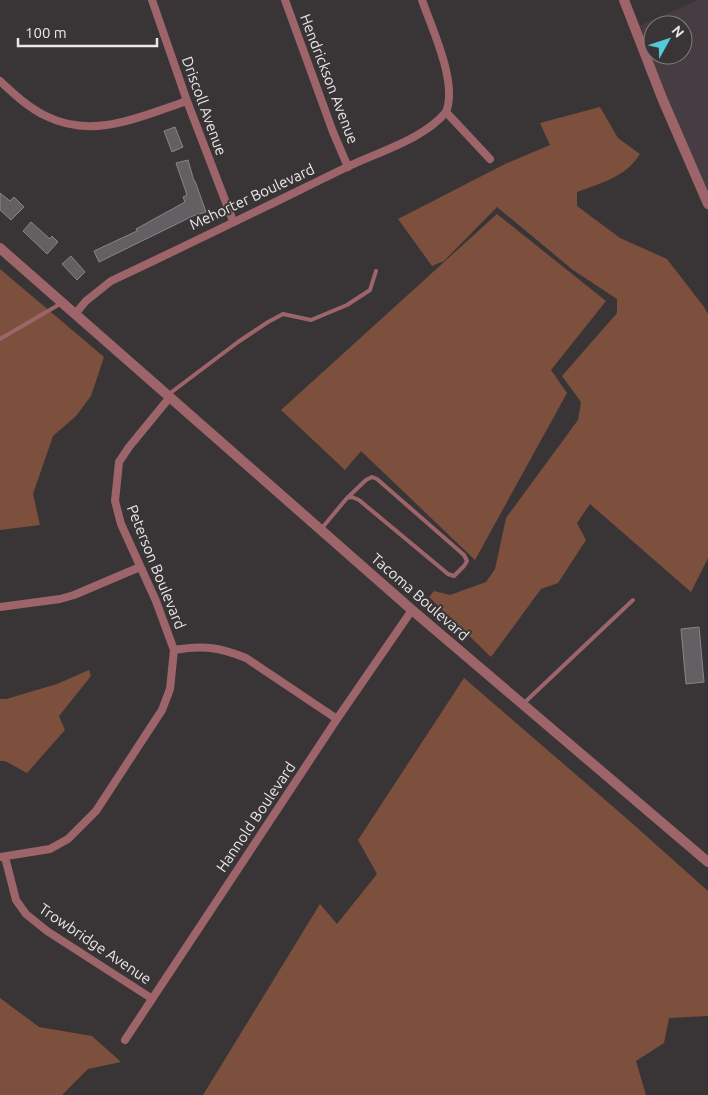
<svg xmlns="http://www.w3.org/2000/svg" width="708" height="1095" font-family="Ubuntu,sans-serif">
<rect width="100%" height="100%" fill="#393537"/>
<path fill="#463c41" fill-rule="evenodd" d="M 698,0 L 708,0 L 708,193 L 637,27 ZM 653,25 L 683,25 L 683,55 L 653,55 Z"/>
<path fill="#7d4f3d" d="M 600,107 L 618,138 L 640,154 C 626,177 601,183 577,192 L 577,206 L 620,238 L 667,259 L 704,307 L 708,314 L 708,558 L 691,592 L 590,504 L 577,523 L 586,540 L 558,583 L 541,589 L 491,657 L 429,597 L 434,591 L 450,595 L 486,582 L 495,569 L 506,518 L 578,420 L 581,402 L 562,376 L 617,313 L 617,299 L 573,270 L 497,207 L 444,261 L 432,266 L 398,219 L 505,164 L 550,145 L 540,123 Z
M 497,214 L 606,301 L 551,370 L 567,393 L 475,560 L 361,451 L 345,470 L 281,410 Z
M 0,269 L 104,357 L 91,396 L 76,416 L 53,436 L 33,494 L 40,525 L 0,530 Z
M 89,670 L 91,676 L 59,716 L 65,730 L 27,773 L 5,761 L 0,761 L 0,699 L 6,699 L 57,684 Z
M 464,678 L 625,817 L 708,891 L 708,1016 L 669,1018 L 664,1043 L 636,1061 L 646,1095 L 203,1095 L 320,904 L 337,924 L 377,874 L 358,840 Z
M 0,998 L 39,1027 L 92,1036 L 121,1062 L 88,1069 L 62,1095 L 0,1095 Z"/>
<path fill="#626063" stroke="#878588" d="M 175,127 L 183,147 L 172,152 L 164,131 Z
M 188,160 L 194,181 L 195,181 L 206,212 L 193,216 L 99,262 L 94,251 L 137,231 L 136,229 L 185,202 L 183,197 L 187,195 L 176,163 Z
M 0,193 L 10,201 L 14,197 L 24,207 L 11,220 L 0,210 Z
M 31,222 L 50,239 L 52,236 L 58,242 L 47,254 L 23,231 Z
M 71,256 L 85,272 L 77,280 L 62,264 Z
M 699,627 L 704,682 L 686,684 L 681,629 Z"/>
<g fill="none" stroke-linecap="round" stroke-linejoin="round">
<path stroke="#9d6569" stroke-width="4" d="M 0,339 L 60,304
M 169,394 L 238,342 L 268,322 L 283,314 L 311,320 L 347,305 L 370,290 L 376,271
M 322,528 L 347,498 L 352,497 L 359,500 L 448,574 L 454,576 L 464,566 L 467,561 L 464,555 L 377,479 L 372,477 L 366,480 L 347,498
M 524,703 L 633,600"/>
<path stroke="#9d6569" stroke-width="8" d="M 152,0 L 187,101 L 233,221
M 285,0 L 333,132 L 348,167
M 422,0 C 432,29 458,83 446,112 L 490,159
M 0,81 C 14,94 29,108 46,116 C 94,140 141,116 187,101
M 75,314 L 86,301 L 111,281 C 190,244 269,205 347,167 C 378,152 424,139 446,112
M 0,607 L 60,599 L 74,595 L 140,567
M 174,650 C 203,645 219,647 246,658 L 337,719
M 0,857 L 50,849 L 68,839 L 96,811 L 162,710 L 170,689 L 174,650 L 156,601 L 121,524 L 115,501 L 119,462 L 129,447 L 170,397
M 5,857 L 16,900 L 26,914 L 47,931 L 151,998
M 125,1040 L 337,719 L 412,610"/>
<path stroke="#9d6569" stroke-width="10" d="M 624,0 L 662,98 L 708,204
M 0,248 L 412,610 L 708,862"/>
</g>
<g text-anchor="middle" stroke-width="4" stroke-linejoin="round" paint-order="stroke">
<g font-size="15" fill="#e9e7e8" stroke="#393537">
<text transform="translate(329 79) rotate(69)" y="5">Hendrickson Avenue</text>
<text transform="translate(204 106) rotate(70)" y="5">Driscoll Avenue</text>
<text transform="translate(252 197) rotate(-25)" y="5">Mehorter Boulevard</text>
<text transform="translate(156 567) rotate(68)" y="5">Peterson Boulevard</text>
<text transform="translate(420 597) rotate(41)" y="5">Tacoma Boulevard</text>
<text transform="translate(256 817) rotate(-56)" y="5">Hannold Boulevard</text>
<text transform="translate(95 944) rotate(34)" y="5">Trowbridge Avenue</text>
</g>
</g>
<g transform="translate(668 40) rotate(50)"><circle r="24" fill="#393537" stroke="#7f7c7e"/>
<path d="M0-4L9 19L0 12L-9 19Z" fill="#52cbd8"/>
<text y="-8" font-size="14" font-weight="bold" text-anchor="middle" fill="#e9e7e8">N</text>
</g>
<path d="M18 38v8h139v-8" fill="none" stroke="#e9e7e8" stroke-width="2.5"/>
<text x="25" y="38" font-size="15" fill="#e9e7e8" stroke="#393537" stroke-width="4" paint-order="stroke">100 m</text>
</svg>
